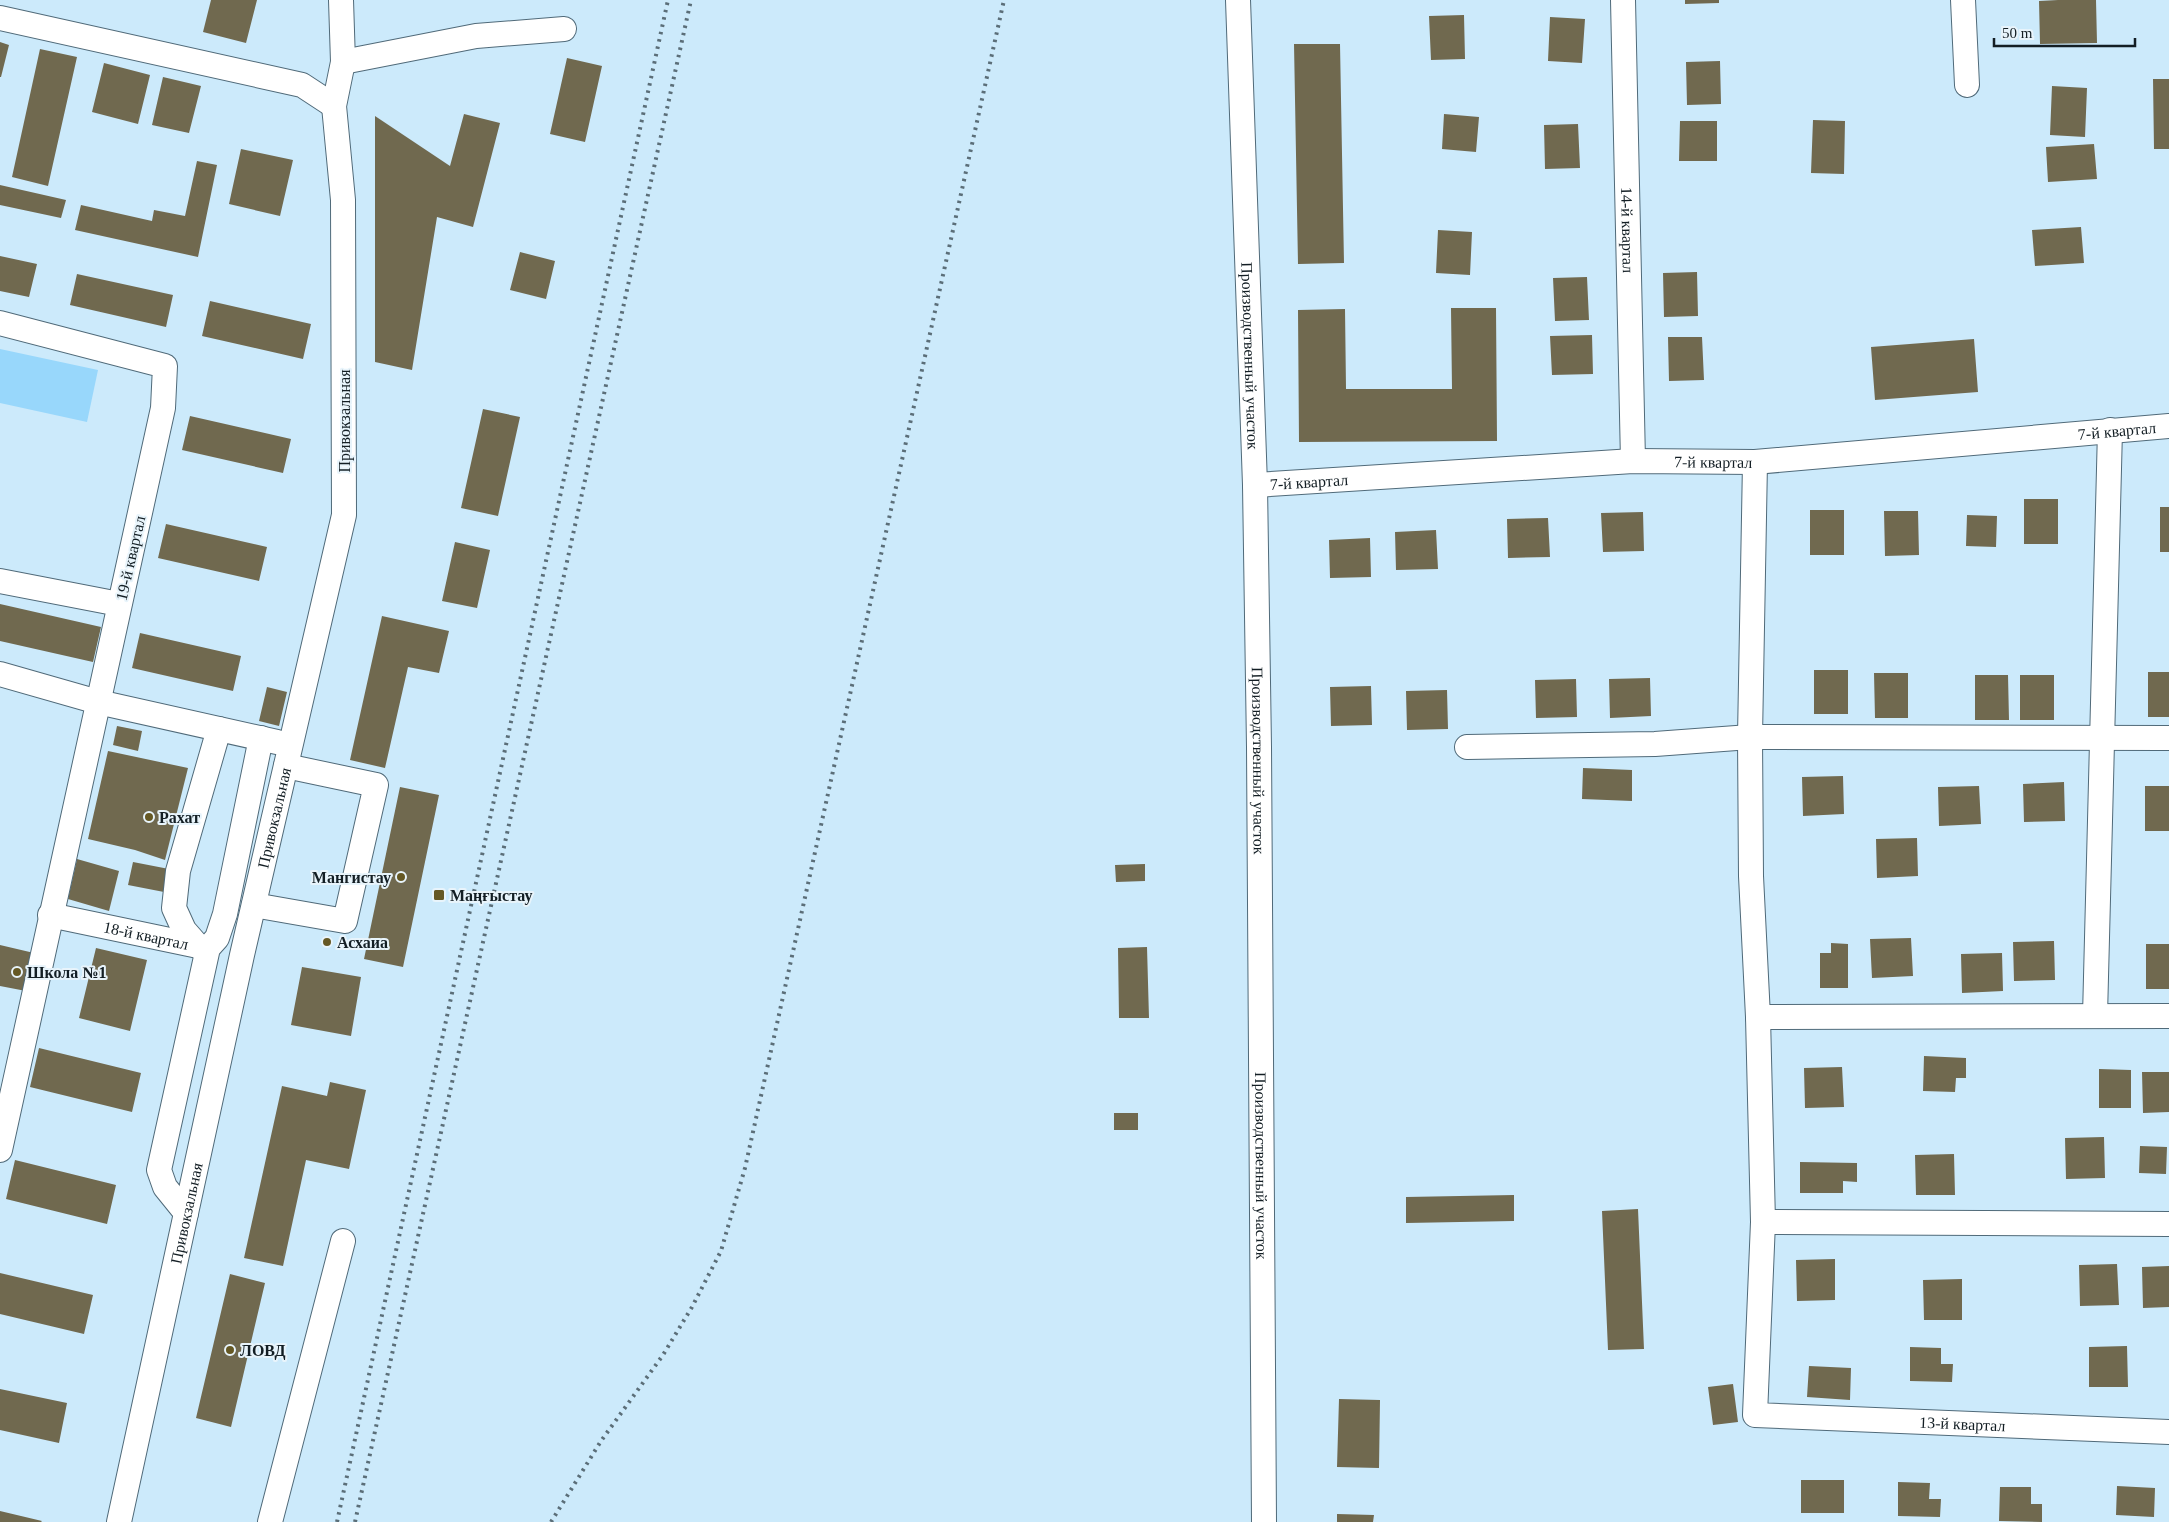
<svg xmlns="http://www.w3.org/2000/svg" width="2169" height="1522" font-family="Georgia,serif">
<rect width="100%" height="100%" fill="#cceafb"/>
<path fill="#98d7fb" d="M 0,349 L 98,370 L 87,422 L 0,403 Z"/>
<path fill="#70694f" d="M 211,0 L 257,0 L 246,43 L 203,32 Z
M 1685,0 L 1719,0 L 1719,3 L 1685,4 Z
M 2058,0 L 2096,0 L 2097,43 L 2040,44 L 2039,1 Z
M 1464,15 L 1465,59 L 1431,60 L 1429,16 Z
M 1550,17 L 1585,19 L 1582,63 L 1548,61 Z
M 0,42 L 9,45 L 1,77 L 0,77 Z
M 1294,44 L 1340,44 L 1344,263 L 1298,264 Z
M 40,49 L 77,57 L 48,186 L 12,177 Z
M 567,58 L 602,66 L 585,142 L 550,134 Z
M 1720,61 L 1721,104 L 1687,105 L 1686,62 Z
M 104,63 L 150,75 L 138,124 L 92,112 Z
M 163,77 L 201,86 L 189,133 L 152,125 Z
M 2153,79 L 2169,79 L 2169,149 L 2154,149 Z
M 2052,86 L 2087,88 L 2085,137 L 2050,135 Z
M 464,114 L 500,123 L 473,227 L 437,217 L 412,370 L 375,362 L 375,116 L 450,166 Z
M 1444,114 L 1479,117 L 1476,152 L 1442,149 Z
M 1813,120 L 1845,121 L 1844,174 L 1811,173 Z
M 1680,121 L 1717,121 L 1717,161 L 1679,161 Z
M 1578,124 L 1580,168 L 1545,169 L 1544,125 Z
M 2094,144 L 2097,179 L 2048,182 L 2046,147 Z
M 241,149 L 293,160 L 280,216 L 229,204 Z
M 197,161 L 217,165 L 198,257 L 75,230 L 81,205 L 152,221 L 154,210 L 185,216 Z
M 0,185 L 66,200 L 61,218 L 0,205 Z
M 2081,227 L 2084,263 L 2035,266 L 2032,230 Z
M 1438,230 L 1472,232 L 1470,275 L 1436,273 Z
M 520,252 L 555,261 L 546,299 L 510,290 Z
M 0,256 L 37,264 L 29,297 L 0,291 Z
M 1697,272 L 1698,316 L 1664,317 L 1663,273 Z
M 77,274 L 173,295 L 166,327 L 70,305 Z
M 1587,277 L 1589,320 L 1555,321 L 1553,278 Z
M 210,301 L 311,324 L 303,359 L 202,336 Z
M 1451,308 L 1496,308 L 1497,441 L 1299,442 L 1298,310 L 1345,309 L 1346,389 L 1452,389 Z
M 1592,335 L 1593,374 L 1552,375 L 1550,336 Z
M 1668,337 L 1702,337 L 1704,380 L 1669,381 Z
M 1974,339 L 1978,392 L 1875,400 L 1871,347 Z
M 483,409 L 520,417 L 498,516 L 461,508 Z
M 190,416 L 291,439 L 283,473 L 182,450 Z
M 2024,499 L 2058,499 L 2058,544 L 2024,544 Z
M 2160,507 L 2169,507 L 2169,552 L 2160,552 Z
M 1810,510 L 1844,510 L 1844,555 L 1810,555 Z
M 1884,511 L 1918,511 L 1919,555 L 1885,556 Z
M 1643,512 L 1644,551 L 1603,552 L 1601,513 Z
M 1967,515 L 1997,516 L 1996,547 L 1966,546 Z
M 1548,518 L 1550,557 L 1508,558 L 1507,519 Z
M 166,524 L 267,547 L 259,581 L 158,558 Z
M 1436,530 L 1438,569 L 1396,570 L 1395,532 Z
M 1370,538 L 1371,577 L 1330,578 L 1329,540 Z
M 455,542 L 490,550 L 477,608 L 442,601 Z
M 0,604 L 101,627 L 93,662 L 0,641 Z
M 382,616 L 449,631 L 439,673 L 408,667 L 385,768 L 350,760 Z
M 140,633 L 241,656 L 233,691 L 132,668 Z
M 1814,670 L 1848,670 L 1848,714 L 1814,714 Z
M 2148,672 L 2169,672 L 2169,717 L 2148,717 Z
M 1874,673 L 1908,673 L 1908,718 L 1875,718 Z
M 1975,675 L 2008,675 L 2009,720 L 1975,720 Z
M 2020,675 L 2054,675 L 2054,720 L 2020,720 Z
M 1650,678 L 1651,716 L 1610,718 L 1609,679 Z
M 1576,679 L 1577,717 L 1536,718 L 1535,680 Z
M 1371,686 L 1372,725 L 1331,726 L 1330,687 Z
M 267,687 L 287,692 L 279,726 L 259,721 Z
M 1447,690 L 1448,729 L 1407,730 L 1406,691 Z
M 117,726 L 142,731 L 138,751 L 113,745 Z
M 108,751 L 188,768 L 165,860 L 135,850 L 88,839 Z
M 1583,768 L 1632,770 L 1632,801 L 1582,799 Z
M 1843,776 L 1844,814 L 1803,816 L 1802,777 Z
M 2064,782 L 2065,821 L 2024,822 L 2023,784 Z
M 1979,786 L 1981,824 L 1939,826 L 1938,787 Z
M 2145,786 L 2169,786 L 2169,831 L 2145,831 Z
M 400,787 L 439,795 L 403,967 L 364,959 Z
M 1917,838 L 1918,876 L 1877,878 L 1876,839 Z
M 77,859 L 119,871 L 109,911 L 68,899 Z
M 133,862 L 169,869 L 164,892 L 128,885 Z
M 1145,864 L 1145,881 L 1116,882 L 1115,865 Z
M 1911,938 L 1913,976 L 1872,978 L 1870,939 Z
M 2054,941 L 2055,980 L 2014,981 L 2013,942 Z
M 1831,943 L 1848,944 L 1848,988 L 1820,988 L 1820,953 L 1831,953 Z
M 2146,944 L 2169,944 L 2169,989 L 2146,989 Z
M 0,945 L 34,953 L 26,991 L 0,986 Z
M 1147,947 L 1149,1018 L 1119,1018 L 1118,948 Z
M 96,948 L 147,960 L 130,1031 L 79,1018 Z
M 2002,953 L 2003,991 L 1962,993 L 1961,954 Z
M 302,967 L 361,977 L 351,1036 L 291,1025 Z
M 39,1048 L 141,1073 L 132,1112 L 30,1087 Z
M 1924,1056 L 1966,1058 L 1966,1078 L 1956,1078 L 1955,1092 L 1923,1091 Z
M 1842,1067 L 1844,1107 L 1805,1108 L 1804,1068 Z
M 2099,1069 L 2131,1070 L 2131,1108 L 2099,1108 Z
M 2142,1072 L 2169,1072 L 2169,1112 L 2143,1113 Z
M 330,1082 L 366,1090 L 349,1169 L 306,1160 L 283,1266 L 244,1258 L 282,1086 L 327,1096 Z
M 1114,1113 L 1138,1113 L 1138,1130 L 1114,1130 Z
M 2104,1137 L 2105,1178 L 2066,1179 L 2065,1138 Z
M 2140,1146 L 2167,1147 L 2166,1174 L 2139,1173 Z
M 1954,1154 L 1955,1195 L 1916,1195 L 1915,1155 Z
M 15,1160 L 116,1185 L 107,1224 L 6,1199 Z
M 1800,1162 L 1857,1163 L 1857,1182 L 1843,1181 L 1843,1193 L 1800,1193 Z
M 1514,1195 L 1514,1221 L 1406,1223 L 1406,1197 Z
M 1638,1209 L 1644,1349 L 1608,1350 L 1602,1211 Z
M 1835,1259 L 1835,1300 L 1797,1301 L 1796,1260 Z
M 2117,1264 L 2119,1305 L 2080,1306 L 2079,1265 Z
M 2169,1266 L 2169,1307 L 2143,1308 L 2142,1267 Z
M 0,1273 L 93,1295 L 84,1334 L 0,1314 Z
M 230,1274 L 265,1283 L 231,1427 L 196,1418 Z
M 1962,1279 L 1962,1320 L 1924,1320 L 1923,1280 Z
M 2127,1346 L 2128,1387 L 2089,1387 L 2089,1347 Z
M 1910,1347 L 1941,1348 L 1941,1364 L 1953,1364 L 1952,1382 L 1910,1381 Z
M 1809,1366 L 1851,1368 L 1850,1400 L 1807,1397 Z
M 1733,1384 L 1738,1422 L 1713,1425 L 1708,1387 Z
M 0,1389 L 67,1403 L 59,1443 L 0,1430 Z
M 1339,1399 L 1380,1400 L 1379,1468 L 1337,1467 Z
M 1801,1480 L 1844,1480 L 1844,1513 L 1801,1513 Z
M 1898,1482 L 1930,1483 L 1929,1499 L 1941,1499 L 1940,1517 L 1898,1516 Z
M 2117,1486 L 2155,1488 L 2154,1517 L 2116,1515 Z
M 2000,1487 L 2031,1487 L 2031,1504 L 2042,1504 L 2042,1522 L 1999,1521 Z
M 0,1511 L 42,1521 L 41,1522 L 0,1522 Z
M 1337,1514 L 1374,1515 L 1373,1522 L 1337,1522 Z"/>
<g fill="none" stroke-linecap="round" stroke-linejoin="round">
<defs>
<g id="minor">
<path id="s1" d="M 1238,0 L 1255,485 L 1259,747 L 1264,1522"/>
<path id="s2" d="M 1623,0 L 1633,461"/>
<path d="M 1963,0 L 1967,85"/>
<path d="M 0,18 L 302,85 L 334,106"/>
<path d="M 343,62 L 476,36 L 564,29"/>
<path d="M 0,323 L 165,366 L 163,408 L 0,1150"/>
<path id="s3" d="M 1755,462 L 1750,737 L 1751,876 L 1758,1017 L 1763,1222 L 1755,1415 L 2169,1432"/>
<path id="s4" d="M 1255,485 L 1633,461 L 1755,462 L 2169,426"/>
<path d="M 0,581 L 119,604"/>
<path d="M 0,674 L 98,702 L 277,742"/>
<path d="M 1467,747 L 1655,744 L 1750,737 L 2169,738"/>
<path d="M 254,905 L 345,921 L 376,785 L 286,766"/>
<path id="s5" d="M 50,915 L 203,947"/>
<path d="M 198,946 L 184,930 L 174,908 L 178,871 L 219,729"/>
<path d="M 2095,1016 L 2110,430"/>
<path d="M 1758,1017 L 2169,1016"/>
<path d="M 186,1213 L 165,1187 L 159,1170 L 208,948 L 217,938 L 225,914 L 261,738"/>
<path d="M 1763,1222 L 2169,1224"/>
<path id="s6" d="M 119,1522 L 242,955 L 344,515 L 343,200 L 334,106 L 343,62 L 341,0"/>
<path d="M 270,1522 L 343,1241"/>
</g>
</defs>
<use href="#minor" stroke="#506a79" stroke-width="26"/>
<use href="#minor" stroke="#fff" stroke-width="24"/>
<path stroke="#5b6e78" stroke-width="4" stroke-dasharray="2.5 5" stroke-linecap="butt" d="M 337,1522 L 668,0
M 355,1522 L 691,0
M 551,1522 L 601,1441 L 663,1355 L 692,1307 L 721,1251 L 745,1168 L 1004,0"/>
</g>
<g fill="#655824" stroke="#e8f4fb" stroke-width="2">
<circle cx="149" cy="817" r="5"/>
<circle cx="401" cy="877" r="5"/>
<rect x="433" y="889" width="12" height="12" rx="2.5"/>
<circle cx="327" cy="942" r="5"/>
<circle cx="17" cy="972" r="5"/>
<circle cx="230" cy="1350" r="5"/>
</g>
<g text-anchor="middle" stroke-width="4" stroke-linejoin="round" paint-order="stroke">
<g font-size="16" fill="#131e24" stroke="#e8f4fb">
<text dy="6" stroke="none"><textPath href="#s2" startOffset="230">14-й квартал</textPath></text>
<text dy="6" stroke="none"><textPath href="#s1" startOffset="356">Производственный участок</textPath></text>
<text transform="translate(344 421) rotate(-90)" y="6">Привокзальная</text>
<text dy="6" stroke="none"><textPath href="#s4" startOffset="864">7-й квартал</textPath></text>
<text dy="6" stroke="none"><textPath href="#s4" startOffset="459">7-й квартал</textPath></text>
<text dy="6" stroke="none"><textPath href="#s4" startOffset="54">7-й квартал</textPath></text>
<text transform="translate(130 558) rotate(-77)" y="6">19-й квартал</text>
<text dy="6" stroke="none"><textPath href="#s1" startOffset="761">Производственный участок</textPath></text>
<text dy="6" stroke="none"><textPath href="#s6" startOffset="721">Привокзальная</textPath></text>
<text dy="6" stroke="none"><textPath href="#s5" startOffset="98">18-й квартал</textPath></text>
<text dy="6" stroke="none"><textPath href="#s1" startOffset="1166">Производственный участок</textPath></text>
<text dy="6" stroke="none"><textPath href="#s6" startOffset="316">Привокзальная</textPath></text>
<text dy="6" stroke="none"><textPath href="#s3" startOffset="1161">13-й квартал</textPath></text>
</g>
<g font-size="16" font-weight="bold" fill="#131e24" stroke="#e8f4fb" text-anchor="start">
<text x="159" y="823">Рахат</text>
<text x="391" y="883" text-anchor="end">Мангистау</text>
<text x="450" y="901">Маңғыстау</text>
<text x="337" y="948">Асхаиа</text>
<text x="27" y="978">Школа №1</text>
<text x="240" y="1356">ЛОВД</text>
</g>
</g>
<path d="M1994 38v8h141v-8" fill="none" stroke="#131e24" stroke-width="2.5"/>
<text x="2002" y="38" font-size="15" fill="#131e24" stroke="#e8f4fb" stroke-width="4" paint-order="stroke">50 m</text>
</svg>
